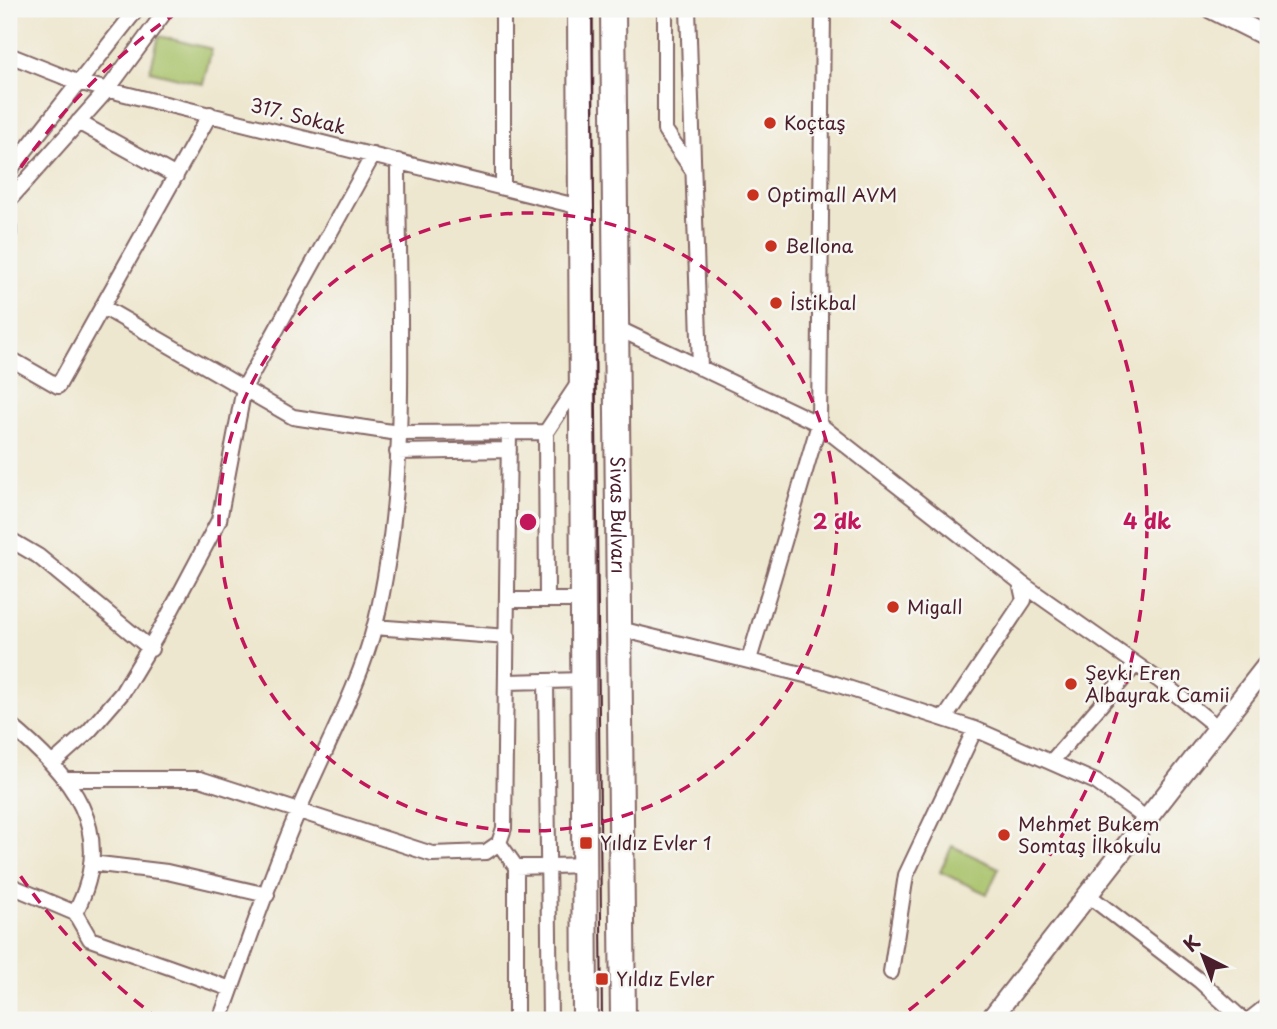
<svg xmlns="http://www.w3.org/2000/svg" width="1277" height="1029" font-family="'Playpen Sans',sans-serif">
<rect width="100%" height="100%" fill="#f6f6f2"/>
<filter id="ink" filterUnits="userSpaceOnUse"><feTurbulence type="fractalNoise" baseFrequency=".0143" numOctaves="2"/><feDisplacementMap in="SourceGraphic" scale="14" xChannelSelector="R" yChannelSelector="G"/><feConvolveMatrix kernelMatrix="1 2 1 2 8 2 1 2 1" color-interpolation-filters="sRGB"/></filter>
<filter id="wash" filterUnits="userSpaceOnUse"><feTurbulence type="fractalNoise" baseFrequency=".00686" numOctaves="4" result="noise"/><feDisplacementMap in="SourceGraphic" scale="28" xChannelSelector="R" yChannelSelector="G"/><feGaussianBlur stdDeviation="1.57" result="paint"/><feColorMatrix in="noise" values="0 0 0 0 0 0 0 0 0 0 0 0 0 0 0 0 0 1.4 0 .05"/><feComposite in="paint" operator="in"/></filter>
<g filter="url(#wash)">
<rect width="100%" height="100%" fill="#eee7cf"/>
<path fill="#a7c168" stroke="#78704a" stroke-width="2" d="M 159,36 L 212,49 L 203,84 L 150,71 Z
M 952,846 L 999,868 L 987,894 L 940,872 Z"/>
<g fill="none" stroke-linecap="round" stroke-linejoin="round">
<path stroke="#70bdea" stroke-width="3.5" d="M 1257,9 L 1268,14"/>
</g>
</g>
<g filter="url(#ink)">
<g fill="none" stroke-linecap="round" stroke-linejoin="round">
<defs>
<path id="street" d="M 503,9 L 503,188
M 665,9 L 665,130 L 693,171
M 688,9 L 700,368
M 9,55 L 77,82 L 580,207
M 78,122 L 176,176
M 9,171 L 137,9
M 9,200 L 108,89 L 167,9
M 9,228 L 9,233
M 103,307 L 293,417 L 398,433 L 546,432
M 615,327 L 819,424 L 1020,582 L 1024,600 L 945,718
M 9,358 L 58,386 L 210,114
M 397,452 L 509,450
M 9,539 L 38,556 L 151,649
M 1021,583 L 1160,681 L 1218,728
M 508,600 L 583,600
M 547,600 L 546,432 L 580,381
M 374,627 L 508,637
M 620,629 L 817,678 L 975,729 L 1096,782 L 1147,819
M 749,660 L 819,424 L 823,9
M 546,681 L 550,1020
M 507,682 L 584,680
M 9,724 C 71,776 119,830 75,913
M 1052,761 L 1136,664
M 52,764 L 89,731 L 122,693 L 166,620 L 219,520 L 244,388 L 373,155
M 68,779 L 200,779 L 432,854 L 486,852 L 499,843 L 504,828 L 509,432
M 499,843 L 516,867 L 516,1020
M 91,863 L 167,872 L 267,895
M 516,867 L 586,865
M 9,885 L 75,913 L 90,939 L 231,989
M 1088,895 L 1200,981 L 1243,1020
M 891,972 L 906,875 L 975,729
M 220,1020 C 246,949 270,876 300,807 C 326,746 360,685 376,621 C 411,475 398,311 398,161
M 1249,1020 L 1268,1005"/>
<path id="secondary" d="M 1212,9 L 1268,37
M 990,1020 L 1268,664"/>
<g id="highway">
<path d="M 580,9 L 585,1020"/>
<path id="s1" d="M 613,9 L 623,1020"/>
</g>
</defs>
<use href="#street" stroke="#836564" stroke-width="18"/>
<use href="#secondary" stroke="#836564" stroke-width="23"/>
<use href="#highway" stroke="#836564" stroke-width="28"/>
<use href="#street" stroke="#fff" stroke-width="14"/>
<use href="#secondary" stroke="#fff" stroke-width="19"/>
<use href="#highway" stroke="#fff" stroke-width="24"/>
<path stroke="#4a1f2b" stroke-width="2" d="M 592,9 L 602,1020"/>
</g>
</g>
<g fill="none" stroke="#c2185b" stroke-width="3.5" stroke-dasharray="12 9">
<circle cx="528" cy="522" r="309"/>
<path d="M160 1020A619 619 0 0 1 9 859M9 185A619 619 0 0 1 182 9M874 9A619 619 0 0 1 896 1020"/>
</g>
<g fill="#c8321e" stroke="#f6f6f2" stroke-width="2.5">
<circle cx="770" cy="123" r="7"/>
<circle cx="753" cy="195" r="7"/>
<circle cx="771" cy="246" r="7"/>
<circle cx="776" cy="303" r="7"/>
<circle cx="893" cy="607" r="7"/>
<circle cx="1071" cy="684" r="7"/>
<circle cx="1004" cy="835" r="7"/>
<rect x="579" y="836" width="14" height="14" rx="3.5"/>
<rect x="595" y="972" width="14" height="14" rx="3.5"/>
</g>
<g text-anchor="middle" stroke-width="5" stroke-linejoin="round" paint-order="stroke">
<g font-size="19" fill="#4a1f2b" stroke="#f6f6f2">
<text transform="translate(298 116) rotate(14)" y="7">317. Sokak</text>
<text dy="7" stroke="none"><textPath href="#s1" startOffset="506">Sivas Bulvarı</textPath></text>
</g>
<g font-size="19" fill="#4a1f2b" stroke="#f6f6f2" text-anchor="start">
<text x="784" y="130">Koçtaş</text>
<text x="767" y="202">Optimall AVM</text>
<text x="785" y="253">Bellona</text>
<text x="790" y="310">İstikbal</text>
<text x="907" y="614">Migall</text>
<text x="1085" y="680">Şevki Eren<tspan x="1085" dy="22">Albayrak Camii</tspan></text>
<text x="1018" y="831">Mehmet Bukem<tspan x="1018" dy="22">Somtaş İlkokulu</tspan></text>
<text x="600" y="850">Yıldız Evler 1</text>
<text x="616" y="986">Yıldız Evler</text>
</g>
</g>
<circle cx="528" cy="522" r="10" fill="#c2185b" stroke="#f6f6f2" stroke-width="3.5"/>
<g font-size="21" text-anchor="middle" font-weight="bold" fill="#c2185b" stroke="#f6f6f2" stroke-width="5" stroke-linejoin="round" paint-order="stroke">
<text x="837" y="529">2 dk</text>
<text x="1147" y="529">4 dk</text>
</g>
<rect width="1277" height="1029" fill="none" stroke="#f6f6f2" stroke-width="35"/>
<g transform="translate(1203 956) rotate(318)" stroke="#f6f6f2" stroke-width="5" paint-order="stroke">
<path d="M0-5L12 26L0 18L-12 26Z" fill="#4a1f2b"/>
<text y="-10" font-size="19" font-weight="bold" text-anchor="middle" fill="#4a1f2b">K</text>
</g>
</svg>
